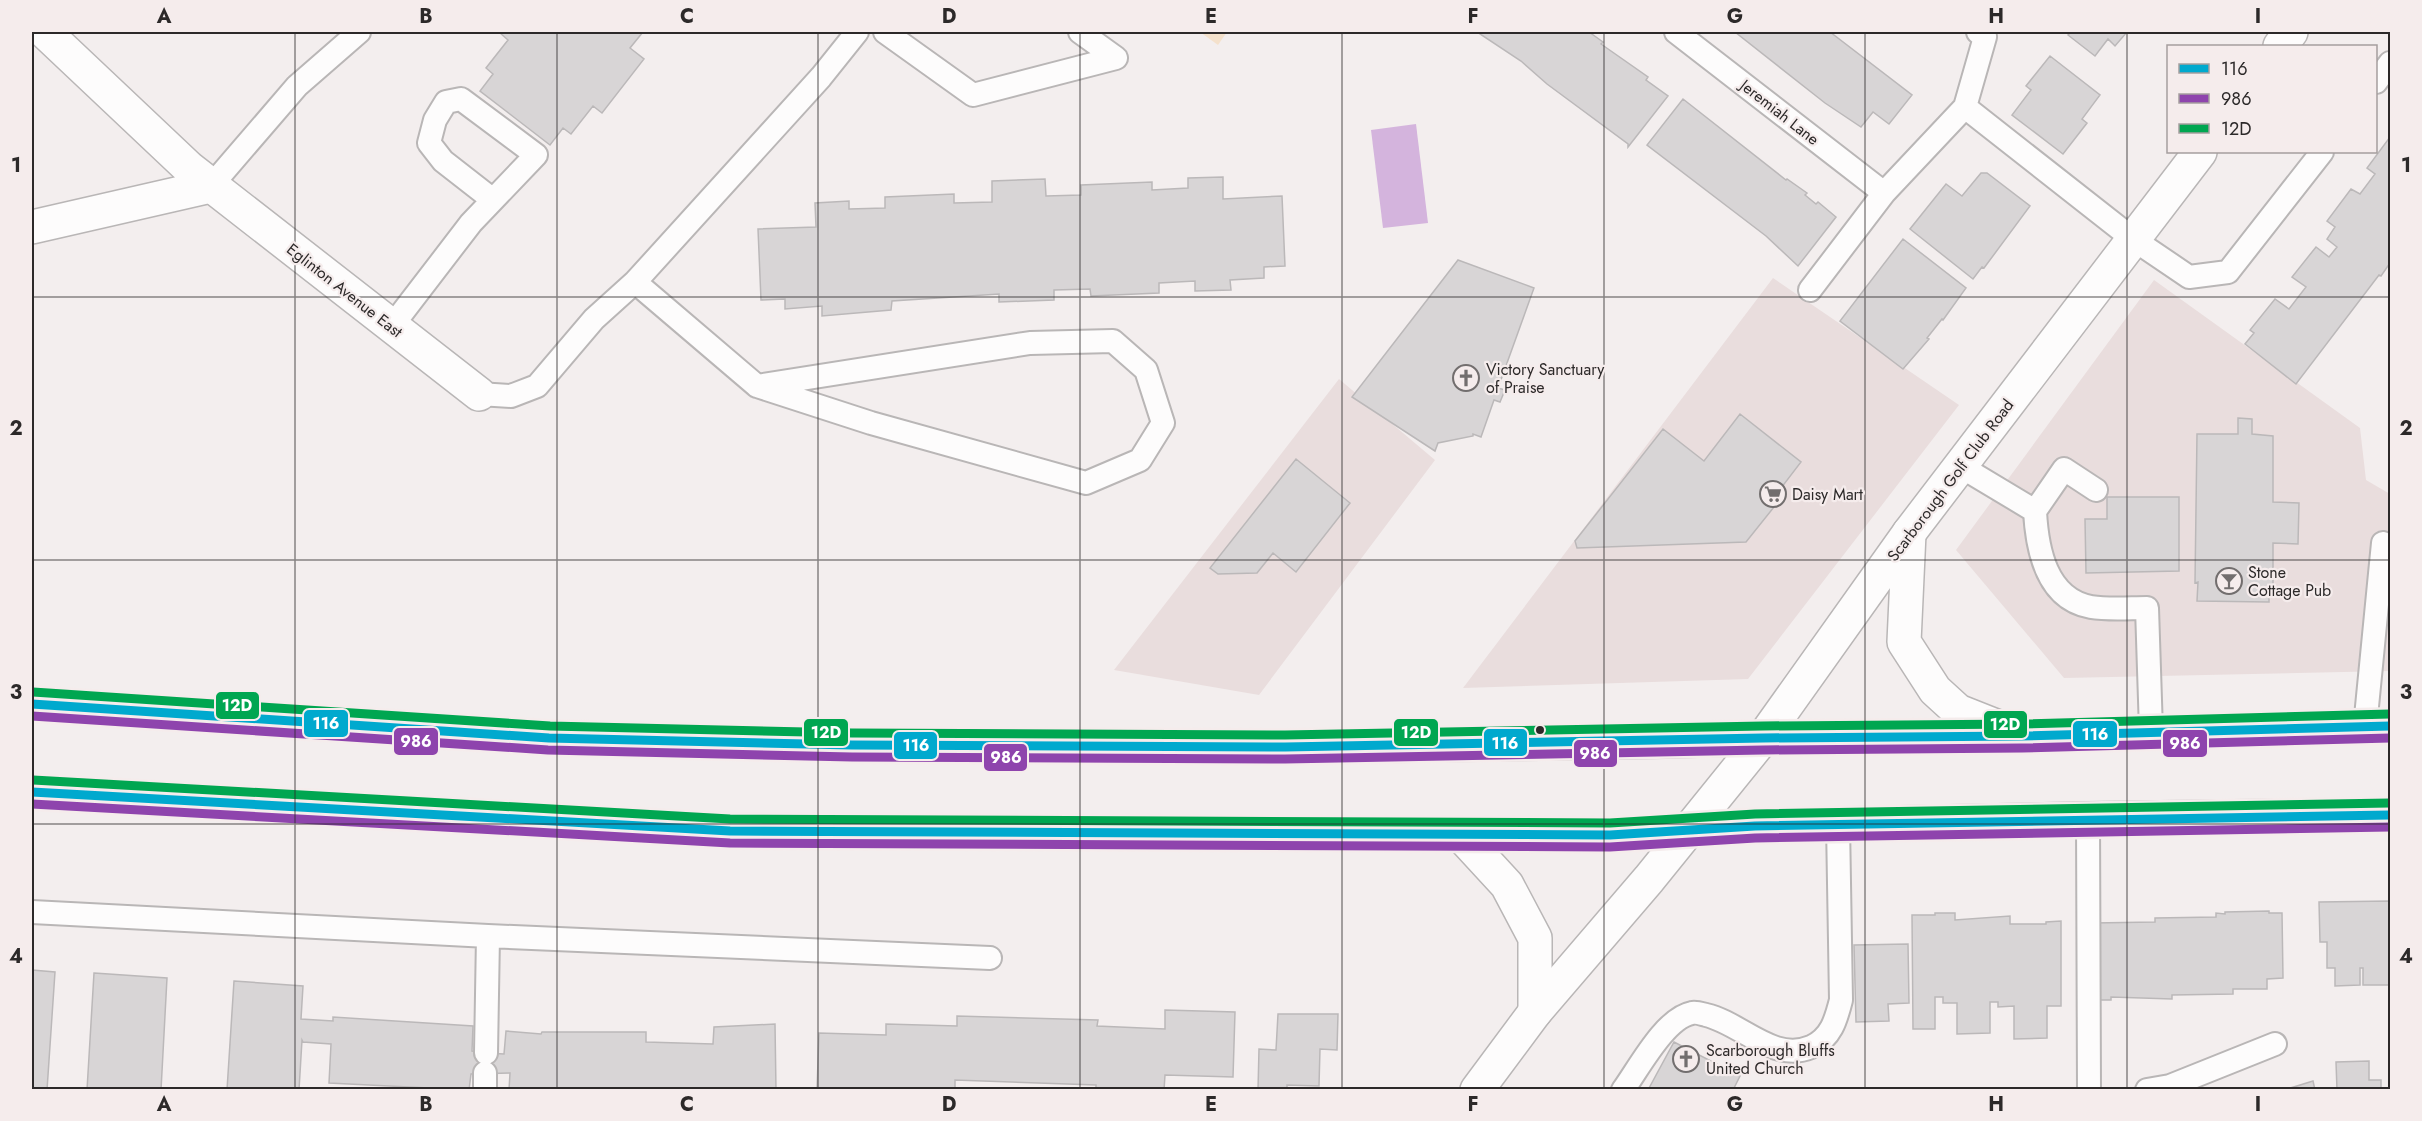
<svg xmlns="http://www.w3.org/2000/svg" width="2422" height="1121" font-family="Jost,sans-serif">
<rect width="100%" height="100%" fill="#f3eeee"/>
<path fill="#e9dddd" d="M 1773,278 L 1959,405 L 1748,679 L 1463,688 Z
M 2154,280 L 2360,428 L 2366,480 L 2390,494 L 2390,671 L 2064,678 L 1956,550 Z
M 1339,379 L 1435,460 L 1259,695 L 1114,670 Z"/>
<path fill="#f4e1cc" d="M 1200,32 L 1227,32 L 1218,45 Z"/>
<path fill="#d4b4dd" d="M 1416,124 L 1428,223 L 1383,228 L 1371,130 Z"/>
<path fill="#d8d5d6" stroke="#bbb8b9" stroke-width="1.5" d="M 499,32 L 643,32 L 630,48 L 644,59 L 602,113 L 593,106 L 571,134 L 563,128 L 550,145 L 480,91 L 493,74 L 486,68 L 508,40 Z
M 1477,32 L 1589,32 L 1603,42 L 1601,44 L 1648,77 L 1646,80 L 1668,96 L 1628,147 L 1628,144 L 1547,84 L 1521,61 Z
M 1735,32 L 1830,32 L 1912,95 L 1889,124 L 1873,112 L 1861,127 L 1825,103 Z
M 2071,32 L 2127,32 L 2115,46 L 2108,39 L 2095,56 L 2068,35 Z
M 2050,56 L 2100,95 L 2082,119 L 2087,123 L 2063,154 L 2012,115 L 2031,90 L 2026,86 Z
M 1683,99 L 1786,180 L 1787,179 L 1807,193 L 1805,195 L 1816,204 L 1818,202 L 1836,217 L 1798,266 L 1766,236 L 1647,145 Z
M 2390,137 L 2390,263 L 2381,276 L 2379,275 L 2296,384 L 2245,344 L 2254,333 L 2250,330 L 2275,299 L 2289,309 L 2306,287 L 2292,277 L 2316,247 L 2329,257 L 2337,247 L 2327,239 L 2335,227 L 2327,221 L 2351,189 L 2360,194 L 2375,174 L 2367,168 Z
M 1981,173 L 1987,173 L 2030,206 L 1984,268 L 1982,267 L 1973,279 L 1910,229 L 1946,184 L 1962,196 Z
M 1223,177 L 1223,199 L 1282,196 L 1285,266 L 1264,267 L 1264,278 L 1230,280 L 1231,290 L 1195,291 L 1195,281 L 1159,283 L 1159,293 L 1091,296 L 1090,289 L 1054,290 L 1054,300 L 999,302 L 999,294 L 892,301 L 891,310 L 822,316 L 822,306 L 785,309 L 785,299 L 761,300 L 758,229 L 816,227 L 815,203 L 849,201 L 849,209 L 885,208 L 885,197 L 954,194 L 954,203 L 992,202 L 992,181 L 1045,179 L 1046,196 L 1081,195 L 1081,185 L 1152,182 L 1152,190 L 1188,188 L 1188,178 Z
M 1903,239 L 1966,288 L 1943,320 L 1942,319 L 1927,338 L 1929,339 L 1903,369 L 1840,321 Z
M 1458,260 L 1534,288 L 1498,388 L 1505,390 L 1500,402 L 1494,400 L 1481,437 L 1473,434 L 1473,436 L 1438,443 L 1435,451 L 1352,397 Z
M 1740,414 L 1801,462 L 1781,488 L 1786,492 L 1746,542 L 1577,548 L 1575,541 L 1663,429 L 1704,461 Z
M 2238,418 L 2252,419 L 2252,434 L 2273,436 L 2273,502 L 2299,503 L 2298,544 L 2273,543 L 2273,585 L 2269,584 L 2269,602 L 2197,601 L 2198,582 L 2195,583 L 2197,434 L 2238,434 Z
M 1296,459 L 1350,503 L 1296,572 L 1273,553 L 1257,573 L 1218,574 L 1210,568 Z
M 2107,497 L 2179,497 L 2179,571 L 2086,573 L 2085,519 L 2107,519 Z
M 2390,901 L 2390,985 L 2363,985 L 2363,968 L 2360,968 L 2360,985 L 2335,986 L 2335,968 L 2327,968 L 2327,942 L 2320,942 L 2319,902 Z
M 2269,911 L 2269,913 L 2282,913 L 2283,978 L 2267,979 L 2267,989 L 2233,989 L 2233,994 L 2172,995 L 2172,999 L 2111,997 L 2111,1000 L 2096,1000 L 2093,923 L 2155,922 L 2155,918 L 2216,917 L 2216,913 L 2225,914 L 2225,912 Z
M 1935,913 L 1955,913 L 1955,920 L 2010,916 L 2010,924 L 2046,924 L 2046,922 L 2061,921 L 2061,1006 L 2047,1006 L 2047,1038 L 2014,1039 L 2014,1006 L 1998,1007 L 1998,1002 L 1990,1002 L 1990,1033 L 1957,1034 L 1957,1003 L 1943,1003 L 1943,997 L 1935,997 L 1935,1029 L 1913,1029 L 1912,915 L 1935,915 Z
M 1908,944 L 1909,1003 L 1888,1004 L 1889,1021 L 1856,1022 L 1854,945 Z
M 32,970 L 55,972 L 47,1090 L 32,1090 Z
M 94,973 L 167,978 L 161,1090 L 87,1090 Z
M 234,981 L 303,986 L 301,1019 L 333,1021 L 333,1017 L 473,1026 L 472,1051 L 486,1053 L 504,1054 L 506,1031 L 541,1034 L 542,1032 L 646,1032 L 646,1042 L 713,1044 L 714,1027 L 775,1024 L 776,1090 L 509,1090 L 510,1073 L 471,1074 L 469,1090 L 329,1083 L 331,1044 L 303,1042 L 302,1040 L 299,1090 L 227,1090 Z
M 1165,1010 L 1235,1012 L 1233,1077 L 1165,1075 L 1164,1090 L 1096,1090 L 1096,1085 L 955,1080 L 955,1090 L 817,1090 L 819,1033 L 886,1035 L 886,1024 L 957,1026 L 957,1016 L 1098,1020 L 1097,1026 L 1165,1029 Z
M 1278,1014 L 1338,1014 L 1337,1050 L 1320,1049 L 1319,1086 L 1287,1085 L 1287,1090 L 1258,1090 L 1259,1049 L 1276,1050 Z
M 1674,1042 L 1740,1076 L 1733,1090 L 1648,1090 Z
M 2369,1061 L 2369,1080 L 2381,1080 L 2381,1090 L 2337,1090 L 2336,1062 Z
M 2313,1081 L 2315,1090 L 2284,1090 Z"/>
<g fill="none" stroke-linecap="round" stroke-linejoin="round">
<defs>
<path id="service" d="M 885,32 L 973,95 L 1116,58 L 1080,32
M 1676,32 L 1884,193
M 2376,82 L 2390,63
M 1965,107 L 2133,239 L 2189,277 L 2228,272 L 2322,152
M 211,186 L 297,86 L 359,32
M 635,282 L 757,386 L 871,423 L 1086,483 L 1140,460 L 1163,423 L 1146,370 L 1113,341 L 1030,343 L 757,386
M 1810,290 L 1884,193 L 1965,107 L 1985,37 L 1978,32
M 392,326 L 471,223 L 536,155 L 461,99 L 446,102 L 435,120 L 429,143 L 443,161 L 493,200
M 479,394 L 511,396 L 537,386 L 594,319 L 635,282 L 821,77 L 857,32
M 1960,466 L 2035,511 C 2037,549 2046,599 2091,607 C 2109,610 2130,608 2147,608 L 2151,731
M 2035,511 L 2064,469 L 2096,490
M 2365,727 L 2383,543 L 2390,548
M 2088,819 L 2089,1090
M 32,912 L 488,936 L 990,958
M 486,1053 L 488,936
M 485,1090 L 485,1073
M 1623,1090 C 1639,1068 1665,1018 1692,1013 C 1696,1012 1702,1014 1706,1015 C 1741,1023 1773,1063 1811,1047 C 1831,1038 1836,1020 1841,1000 L 1838,824
M 2147,1090 L 2170,1086 L 2275,1044"/>
<path id="minor" d="M 45,32 L 189,168 L 479,394
M 32,227 L 211,186"/>
<path id="tertiary" d="M 2280,46 L 2291,32
M 1477,1090 L 1535,1012 L 1649,879 L 1763,738 L 1909,533 L 2200,152"/>
<path id="primary" d="M 1909,533 L 1904,642 L 1935,690 L 1958,711 L 2006,730
M 32,704 L 549,738 L 852,745 L 1285,747 L 1665,741 L 1763,738 L 2022,736 L 2390,726
M 32,792 L 730,831 L 1610,835 L 1755,826 L 2088,819 L 2390,815
M 1460,834 L 1507,885 L 1535,938 L 1535,1012"/>
</defs>
<use href="#service" stroke="#b9b6b6" stroke-width="26"/>
<use href="#minor" stroke="#b9b6b6" stroke-width="36"/>
<use href="#tertiary" stroke="#b9b6b6" stroke-width="36"/>
<use href="#primary" stroke="#b9b6b6" stroke-width="36"/>
<use href="#service" stroke="#fdfcfc" stroke-width="22"/>
<use href="#minor" stroke="#fdfcfc" stroke-width="33"/>
<use href="#tertiary" stroke="#fdfcfc" stroke-width="33"/>
<use href="#primary" stroke="#fdfcfc" stroke-width="33"/>
<defs>
<path id="bus-1" d="M 32,704 L 549,738 L 852,745 L 1285,747 L 1763,738 L 2022,736 L 2390,726
M 32,792 L 730,831 L 1610,835 L 1755,826 L 2390,815"/>
<path id="bus-2" d="M 32,716 L 548,750 L 852,757 L 1285,759 L 1763,750 L 2022,748 L 2390,738
M 32,804 L 730,843 L 1610,847 L 1755,838 L 2390,827"/>
<path id="bus-3" d="M 33,692 L 550,726 L 852,733 L 1285,735 L 1763,726 L 2022,724 L 2390,714
M 33,780 L 730,819 L 1610,823 L 1755,814 L 2390,803"/>
</defs>
<use href="#bus-1" stroke="#f5ecec" stroke-width="14"/>
<use href="#bus-2" stroke="#f5ecec" stroke-width="14"/>
<use href="#bus-3" stroke="#f5ecec" stroke-width="14"/>
<use href="#bus-1" stroke="#00a9ce" stroke-width="9"/>
<use href="#bus-2" stroke="#8e44ad" stroke-width="9"/>
<use href="#bus-3" stroke="#00a651" stroke-width="9"/>
</g>
<path fill="none" stroke="#2c2929" stroke-width="1.5" stroke-opacity="0.55" d="M 295,32 L 295,1090M 557,32 L 557,1090M 818,32 L 818,1090M 1080,32 L 1080,1090M 1342,32 L 1342,1090M 1604,32 L 1604,1090M 1865,32 L 1865,1090M 2127,32 L 2127,1090M 32,297 L 2390,297M 32,560 L 2390,560M 32,824 L 2390,824"/>
<defs>
<symbol id="church-ring" viewBox="-11 -11 22 22"><circle r="9.5" fill="#f5ecec" stroke="#726e6e" stroke-width="1.5"/><path d="M-1.2-6h2.4v3.5h3.3v2.4h-3.3V6h-2.4V-.1h-3.3v-2.4h3.3Z" fill="#726e6e"/></symbol>
<symbol id="supermarket-ring" viewBox="-11 -11 22 22"><circle r="9.5" fill="#f5ecec" stroke="#726e6e" stroke-width="1.5"/><path d="M-6-5.5h2.5l.6 2H6L4.5 2H-2.5L-4.4-4H-6ZM-1.5 3.2a1.3 1.3 0 1 0 .1 0ZM3 3.2a1.3 1.3 0 1 0 .1 0Z" fill="#726e6e"/></symbol>
<symbol id="bar-ring" viewBox="-11 -11 22 22"><circle r="9.5" fill="#f5ecec" stroke="#726e6e" stroke-width="1.5"/><path d="M-6-5H6L.8 .8V4.5H3.5V6h-7V4.5H-.8V.8Z" fill="#726e6e"/></symbol>
</defs>
<g fill-rule="evenodd">
<use href="#church-ring" x="1451" y="363" width="30" height="30"/>
<use href="#supermarket-ring" x="1758" y="479" width="30" height="30"/>
<use href="#bar-ring" x="2214" y="566" width="30" height="30"/>
<use href="#church-ring" x="1671" y="1044" width="30" height="30"/>
</g>
<circle fill="#2c2929" stroke="#f5ecec" stroke-width="2" cx="1540" cy="730" r="5"/>
<g text-anchor="middle" stroke-width="4.5" stroke-linejoin="round" paint-order="stroke">
<g font-size="16" fill="#2c2929" stroke="#f5ecec">
<text transform="translate(1780 112) rotate(38)" y="6">Jeremiah Lane</text>
<text transform="translate(345 290) rotate(38)" y="6">Eglinton Avenue East</text>
<text transform="translate(1950 480) rotate(-53)" y="6">Scarborough Golf Club Road</text>
</g>
<g font-size="16" fill="#2c2929" stroke="#f5ecec" text-anchor="start">
<text x="1486" y="375">Victory Sanctuary<tspan x="1486" dy="18">of Praise</tspan></text>
<text x="1792" y="500">Daisy Mart</text>
<text x="2248" y="578">Stone<tspan x="2248" dy="18">Cottage Pub</tspan></text>
<text x="1706" y="1056">Scarborough Bluffs<tspan x="1706" dy="18">United Church</tspan></text>
</g>
</g>
<g stroke="#f5ecec" stroke-width="2">
<rect x="215" y="691" width="45" height="29" rx="6" fill="#00a651"/>
<rect x="303" y="709" width="46" height="29" rx="6" fill="#00a9ce"/>
<rect x="1983" y="710" width="45" height="29" rx="6" fill="#00a651"/>
<rect x="803" y="718" width="46" height="29" rx="6" fill="#00a651"/>
<rect x="1393" y="718" width="46" height="29" rx="6" fill="#00a651"/>
<rect x="2072" y="720" width="46" height="28" rx="6" fill="#00a9ce"/>
<rect x="393" y="727" width="46" height="29" rx="6" fill="#8e44ad"/>
<rect x="1483" y="728" width="45" height="29" rx="6" fill="#00a9ce"/>
<rect x="2162" y="729" width="46" height="29" rx="6" fill="#8e44ad"/>
<rect x="893" y="731" width="45" height="29" rx="6" fill="#00a9ce"/>
<rect x="1573" y="739" width="45" height="29" rx="6" fill="#8e44ad"/>
<rect x="983" y="743" width="45" height="29" rx="6" fill="#8e44ad"/>
</g>
<g font-size="16" text-anchor="middle" font-weight="bold" fill="#fff">
<text x="237" y="711">12D</text>
<text x="326" y="729">116</text>
<text x="2005" y="730">12D</text>
<text x="826" y="738">12D</text>
<text x="1416" y="738">12D</text>
<text x="2095" y="740">116</text>
<text x="416" y="747">986</text>
<text x="1505" y="749">116</text>
<text x="2185" y="749">986</text>
<text x="916" y="751">116</text>
<text x="1595" y="759">986</text>
<text x="1006" y="763">986</text>
</g>
<rect width="2422" height="1121" fill="none" stroke="#f5ecec" stroke-width="66"/>
<rect x="2167" y="45" width="210" height="108" fill="#f5ecec" stroke="#a59e9e" stroke-width="1.5"/>
<rect x="2179" y="64" width="30" height="9" fill="#00a9ce" stroke="#a59e9e" stroke-width="1.5"/>
<text x="2221" y="75" font-size="18" fill="#2c2929">116</text>
<rect x="2179" y="94" width="30" height="9" fill="#8e44ad" stroke="#a59e9e" stroke-width="1.5"/>
<text x="2221" y="105" font-size="18" fill="#2c2929">986</text>
<rect x="2179" y="124" width="30" height="9" fill="#00a651" stroke="#a59e9e" stroke-width="1.5"/>
<text x="2221" y="135" font-size="18" fill="#2c2929">12D</text>
<rect x="33" y="33" width="2356" height="1055" fill="none" stroke="#2c2929" stroke-width="2"/>
<g font-size="20" text-anchor="middle" font-weight="bold" fill="#2c2929">
<text x="164" y="23">A</text>
<text x="426" y="23">B</text>
<text x="687" y="23">C</text>
<text x="949" y="23">D</text>
<text x="1211" y="23">E</text>
<text x="1473" y="23">F</text>
<text x="1735" y="23">G</text>
<text x="1996" y="23">H</text>
<text x="2258" y="23">I</text>
<text x="16" y="172">1</text>
<text x="2406" y="172">1</text>
<text x="16" y="435">2</text>
<text x="2406" y="435">2</text>
<text x="16" y="699">3</text>
<text x="2406" y="699">3</text>
<text x="16" y="963">4</text>
<text x="2406" y="963">4</text>
<text x="164" y="1111">A</text>
<text x="426" y="1111">B</text>
<text x="687" y="1111">C</text>
<text x="949" y="1111">D</text>
<text x="1211" y="1111">E</text>
<text x="1473" y="1111">F</text>
<text x="1735" y="1111">G</text>
<text x="1996" y="1111">H</text>
<text x="2258" y="1111">I</text>
</g>
</svg>
